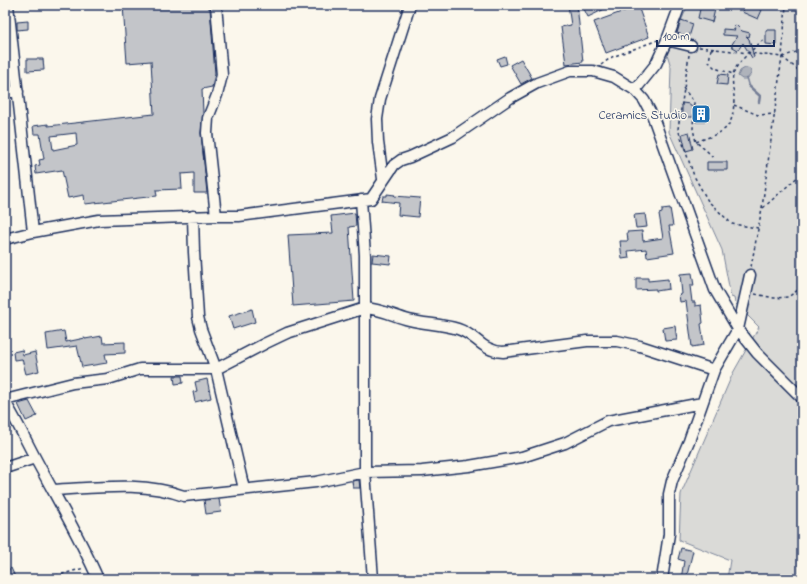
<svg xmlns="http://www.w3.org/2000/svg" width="807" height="584" font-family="'Indie Flower',sans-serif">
<rect width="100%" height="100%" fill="#fbf7ec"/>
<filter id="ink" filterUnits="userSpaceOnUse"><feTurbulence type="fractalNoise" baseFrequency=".025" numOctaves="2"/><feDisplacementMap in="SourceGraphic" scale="8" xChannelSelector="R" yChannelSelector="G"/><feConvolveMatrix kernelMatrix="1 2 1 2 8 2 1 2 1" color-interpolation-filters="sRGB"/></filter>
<g filter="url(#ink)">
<path fill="#dadad7" stroke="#7a849a" d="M 688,5 L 802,5 L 802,579 L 727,579 L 730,560 L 679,540 L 681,494 L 733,373 L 759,327 L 735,303 L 734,298 L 731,297 L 722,250 L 669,132 L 671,67 L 667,54 Z"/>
<path fill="#afb3bb" stroke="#747e96" d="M 745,68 C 750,68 751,69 751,74 L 747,79 L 742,79 L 738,76 L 740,71 Z"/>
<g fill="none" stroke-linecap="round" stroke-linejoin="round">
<path stroke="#747e96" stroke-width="2.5" d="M 747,79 L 749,86 L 760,96 L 759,102"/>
</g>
<path fill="#c3c5c9" stroke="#1b2f5e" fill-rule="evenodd" d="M 123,5 L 208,5 L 208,8 L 210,8 L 215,74 L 212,87 L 202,89 L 203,113 L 201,133 L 207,193 L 194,193 L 194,173 L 181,174 L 182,189 L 156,190 L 157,196 L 85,204 L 84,195 L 68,198 L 62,170 L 36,174 L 35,166 L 40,165 L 39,160 L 44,159 L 40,134 L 34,134 L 33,126 L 48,124 L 48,126 L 154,114 L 151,61 L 127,63 ZM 76,133 L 77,145 L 53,150 L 51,136 Z
M 568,5 L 577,5 L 583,62 L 566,64 L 561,27 L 571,25 Z
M 582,5 L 613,5 L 588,17 Z
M 701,5 L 716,5 L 712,22 L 698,18 Z
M 745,5 L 752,5 L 762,10 L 758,19 L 742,12 Z
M 638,6 L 649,37 L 606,53 L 594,22 Z
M 681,20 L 693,24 L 689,37 L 677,33 Z
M 28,21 L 28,29 L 17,30 L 17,22 Z
M 736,25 L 742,31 L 750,33 L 749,37 L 746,36 L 749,39 L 754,57 L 752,58 L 743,43 L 738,50 L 731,46 L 737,36 L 723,35 L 723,29 L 735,30 L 733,27 Z
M 766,30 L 776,30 L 776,45 L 766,44 Z
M 505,56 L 507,64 L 500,66 L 497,59 Z
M 27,59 L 43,59 L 44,70 L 27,71 Z
M 521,59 L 532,78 L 521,84 L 510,65 Z
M 719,74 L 728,75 L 727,85 L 717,84 Z
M 682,103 L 690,104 L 690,106 L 705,107 L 705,122 L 696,122 L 696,117 L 682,117 Z
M 689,132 L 693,149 L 686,151 L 682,134 Z
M 707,162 L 727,162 L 727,170 L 707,170 Z
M 387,194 L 395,195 L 394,196 L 420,198 L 418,217 L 398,215 L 399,203 L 382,201 L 383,196 L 387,196 Z
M 670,208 L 673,226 L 669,226 L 674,253 L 647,257 L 646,249 L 628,251 L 629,258 L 622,259 L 620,241 L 628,241 L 627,232 L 642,231 L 643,241 L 663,238 L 659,214 L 662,213 L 662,209 Z
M 355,213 L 356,226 L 349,227 L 354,301 L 293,306 L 288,235 L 333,233 L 331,216 Z
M 645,214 L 647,227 L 636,228 L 634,215 Z
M 373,254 L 391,256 L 390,264 L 372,262 Z
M 692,273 L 694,286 L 690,286 L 692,302 L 695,302 L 695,306 L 701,305 L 703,323 L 701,324 L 704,345 L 692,347 L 686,301 L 680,302 L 679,295 L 682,294 L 680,274 Z
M 636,278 L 648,278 L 648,281 L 668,279 L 669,289 L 656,291 L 656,289 L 636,290 Z
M 252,309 L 255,322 L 233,329 L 229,316 Z
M 675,326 L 677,340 L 665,341 L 663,328 Z
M 64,331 L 66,342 L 85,338 L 85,339 L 102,336 L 103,343 L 125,342 L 125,353 L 105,354 L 107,363 L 82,367 L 77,346 L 48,350 L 46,334 Z
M 22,350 L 23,355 L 35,352 L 39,371 L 26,374 L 22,359 L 14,360 L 13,352 Z
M 174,376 L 182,376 L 183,383 L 175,384 Z
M 207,379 L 211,398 L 195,402 L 193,392 L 197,391 L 195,382 Z
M 29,401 L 37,416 L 26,421 L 18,404 Z
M 359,480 L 360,488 L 353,488 L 352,481 Z
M 219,499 L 221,512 L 206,514 L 204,500 Z
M 681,548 L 693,551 L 686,579 L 681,579 L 684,561 L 678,559 Z
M 11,568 L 16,579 L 5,579 L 5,572 Z"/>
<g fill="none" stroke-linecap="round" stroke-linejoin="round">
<defs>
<path id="minor" d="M 8,5 L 33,232
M 667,40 L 691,46
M 635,90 L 656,64 L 667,40 L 680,5
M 5,92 L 18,92
M 383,179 L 378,142 L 377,119 L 380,99 L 410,5
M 361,200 L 365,255 L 365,472 L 373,579
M 193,216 L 194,252 L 198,317 L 201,329 L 216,369 L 244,489
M 216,216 L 207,133 L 208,118 L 217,95 L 222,75 L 216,5
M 5,239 L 33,232 L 99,220 L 216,216 L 239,216 L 371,199 L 394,165 L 401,160 L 410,157 L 453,137 L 510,98 L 537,83 L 570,71 L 593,71 L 614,77 L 635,90 L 644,100 L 653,117 L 715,290 L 738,329 L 757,353 L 802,398
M 5,400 L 73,383 L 108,379 L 140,369 L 216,369 L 266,343 L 287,333 L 365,308 C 381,309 394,316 409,320 C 425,324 442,324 458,329 C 477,335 481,351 503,352 L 587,341 L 617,341 L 640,346 L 714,370
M 5,402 C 18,423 28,445 40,467 C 60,504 81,540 98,579
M 5,468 L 35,458
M 53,490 C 96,488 143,481 184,496 L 316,482 L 365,472 L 422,471 L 469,466 L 522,457 L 565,443 L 608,421 L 702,403
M 662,579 L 669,534 L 669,494 L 672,481 L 689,441 L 714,370 L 738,329 L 750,275"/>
</defs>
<use href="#minor" stroke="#1b2f5e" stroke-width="13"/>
<path stroke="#1b2f5e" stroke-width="1.5" stroke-dasharray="3 3" stroke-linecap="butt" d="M 699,47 L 782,57 L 802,50
M 711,49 L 709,62 L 715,68 L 733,74
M 689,55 L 678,129 L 694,176 L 708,201 L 732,224 L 758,228
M 782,57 L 802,73
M 601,65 L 612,57 L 658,40
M 683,88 L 694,102 L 693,129 L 696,142 L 708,152 L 714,159
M 734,105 L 758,115 L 775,114
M 696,142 C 725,131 734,131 734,96 C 733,90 732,81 733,75 C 735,63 755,48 763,40
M 763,208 L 802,173
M 751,267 L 762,208 L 782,57 L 786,5
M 755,294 L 774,298 L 788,297 L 802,287
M 32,579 L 63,574 L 84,568"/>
<use href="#minor" stroke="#fbf7ec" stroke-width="10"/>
</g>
</g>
<defs>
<symbol id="building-square" viewBox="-11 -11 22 22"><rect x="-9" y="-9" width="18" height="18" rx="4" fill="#1f6fb2" stroke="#fbf7ec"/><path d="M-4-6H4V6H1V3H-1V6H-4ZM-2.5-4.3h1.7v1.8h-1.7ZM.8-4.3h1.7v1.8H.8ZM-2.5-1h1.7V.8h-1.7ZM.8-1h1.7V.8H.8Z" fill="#fff"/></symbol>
</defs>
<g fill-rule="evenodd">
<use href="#building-square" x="690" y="103" width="22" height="22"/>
</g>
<g text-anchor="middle" stroke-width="3" stroke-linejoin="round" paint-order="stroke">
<g font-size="13" fill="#1b2f5e" stroke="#fbf7ec" text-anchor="end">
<text x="687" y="119">Ceramics Studio</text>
</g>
</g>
<rect width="807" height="584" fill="none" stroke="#fbf7ec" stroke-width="20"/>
<rect x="10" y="10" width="787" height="564" fill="none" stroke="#1b2f5e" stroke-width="1.5" filter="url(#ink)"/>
<path d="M657 40v6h117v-6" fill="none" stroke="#1b2f5e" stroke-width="2"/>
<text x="663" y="40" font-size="12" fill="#1b2f5e" stroke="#fbf7ec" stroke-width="3" paint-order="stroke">100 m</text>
</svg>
